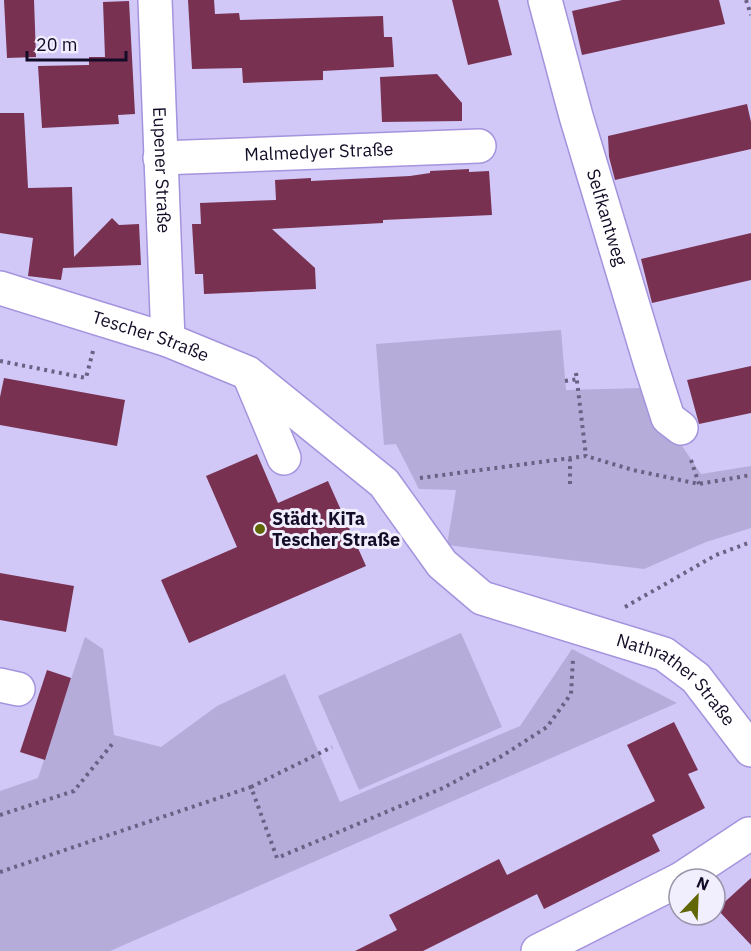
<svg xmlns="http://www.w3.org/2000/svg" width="751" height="951" font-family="'IBM Plex Sans',sans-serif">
<rect width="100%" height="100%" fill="#d1c8f7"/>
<path fill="#b5acda" d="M 561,330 L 566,390 L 643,388 L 701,474 L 751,466 L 751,528 L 706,542 L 644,569 L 447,545 L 456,490 L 419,489 L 396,444 L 384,445 L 376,344 Z
M 461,633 L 502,727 L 359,790 L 318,696 Z
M 85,637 L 103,649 L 114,735 L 161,747 L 217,706 L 285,674 L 340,802 L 520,726 L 572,649 L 677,703 L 110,951 L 0,951 L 0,791 L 38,778 Z"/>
<path fill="#783151" d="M 4,0 L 34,0 L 36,57 L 7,58 Z
M 188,0 L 214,0 L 215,14 L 239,13 L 240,20 L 383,16 L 384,37 L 392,37 L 394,67 L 323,71 L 323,80 L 243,83 L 242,68 L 192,69 Z
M 452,0 L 498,0 L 512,55 L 468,65 Z
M 622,0 L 719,0 L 725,24 L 582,55 L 572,11 Z
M 129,1 L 135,114 L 118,115 L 119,124 L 42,128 L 38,66 L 89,65 L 89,57 L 105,57 L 103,2 Z
M 437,74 L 462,103 L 462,121 L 382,122 L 380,77 Z
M 747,104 L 751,122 L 751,149 L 615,180 L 609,157 L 608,136 Z
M 0,113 L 24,113 L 28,188 L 72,187 L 74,257 L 112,218 L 119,225 L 139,224 L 141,265 L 63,268 L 61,280 L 28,276 L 33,238 L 0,233 Z
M 469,169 L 469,172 L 489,171 L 492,215 L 383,220 L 383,223 L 272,229 L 315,268 L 316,289 L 204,294 L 203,274 L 195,274 L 192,224 L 201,224 L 200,203 L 276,200 L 275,180 L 311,178 L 311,181 L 410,176 L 430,173 L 430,171 Z
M 751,233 L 751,280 L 652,303 L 641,259 Z
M 751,366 L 751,413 L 699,424 L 687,380 Z
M 4,378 L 125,400 L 117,446 L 0,425 L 0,397 Z
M 257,454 L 278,503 L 328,481 L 366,566 L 189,643 L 161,580 L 237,547 L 206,476 Z
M 0,573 L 74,586 L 66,632 L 0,620 Z
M 47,670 L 71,678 L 45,760 L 20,752 Z
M 674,722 L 698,770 L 688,774 L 705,808 L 652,835 L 660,851 L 544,909 L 537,894 L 423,951 L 355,951 L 397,930 L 389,915 L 499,859 L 507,875 L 655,801 L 627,745 Z
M 751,878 L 751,945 L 717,909 Z"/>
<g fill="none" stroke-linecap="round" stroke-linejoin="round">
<defs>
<g id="minor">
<path id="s1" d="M 155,0 L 168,340"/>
<path id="s2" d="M 545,0 L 576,116 L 650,362 L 668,418 L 681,428"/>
<path id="s3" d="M 160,158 L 479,146"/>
<path id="s4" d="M 0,288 L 168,340 L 248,373 L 384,483 L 442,564 L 482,598 L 664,654 L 696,678 L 751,750"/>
<path d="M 250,377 L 284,458"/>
<path d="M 0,685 L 18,689"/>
<path d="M 681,879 L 749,834"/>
<path d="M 538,951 L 679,880"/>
</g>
</defs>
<use href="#minor" stroke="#a493dd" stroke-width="36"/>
<path stroke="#6a6185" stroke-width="4" stroke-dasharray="3 4.5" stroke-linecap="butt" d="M 746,0 L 751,15
M 0,361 L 86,378 L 93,351
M 576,373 L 586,456
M 565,381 L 578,379
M 691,460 L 699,484
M 420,478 L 586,456 L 633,470 L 699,484 L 751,475
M 570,484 L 570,459
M 625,607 L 716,555 L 751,542
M 251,787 L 332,747
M 0,815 L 74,791 L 113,743
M 0,872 L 251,787 L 277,858 L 443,788 L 502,756 L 547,727 L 571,694 L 573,659"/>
<use href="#minor" stroke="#fff" stroke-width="33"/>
</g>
<circle fill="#616707" stroke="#f1eefe" stroke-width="2" cx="260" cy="529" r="6"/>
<g text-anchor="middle" stroke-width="6" stroke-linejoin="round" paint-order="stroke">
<g font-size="18" fill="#140c27" stroke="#f1eefe">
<text dy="6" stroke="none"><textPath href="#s3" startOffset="159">Malmedyer Straße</textPath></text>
<text dy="6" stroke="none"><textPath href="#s1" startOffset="170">Eupener Straße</textPath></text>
<text dy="6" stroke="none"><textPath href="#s2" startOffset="226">Selfkantweg</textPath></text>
<text dy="6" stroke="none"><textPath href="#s4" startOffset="158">Tescher Straße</textPath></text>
<text dy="6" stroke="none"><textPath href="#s4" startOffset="804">Nathrather Straße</textPath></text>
</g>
<g font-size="18" font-weight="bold" fill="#140c27" stroke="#f1eefe" text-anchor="start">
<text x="272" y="525">Städt. KiTa<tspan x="272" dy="21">Tescher Straße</tspan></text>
</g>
</g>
<g transform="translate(697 897) rotate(23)"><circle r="28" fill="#f1eefe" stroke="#9994a8" stroke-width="1.5"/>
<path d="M0-4.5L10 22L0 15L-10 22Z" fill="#616707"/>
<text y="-9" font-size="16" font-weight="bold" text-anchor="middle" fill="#140c27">N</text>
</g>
<path d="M27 51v9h99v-9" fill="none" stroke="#140c27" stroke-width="3"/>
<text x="36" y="51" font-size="18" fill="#140c27" stroke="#f1eefe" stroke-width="4.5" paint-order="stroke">20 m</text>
</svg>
